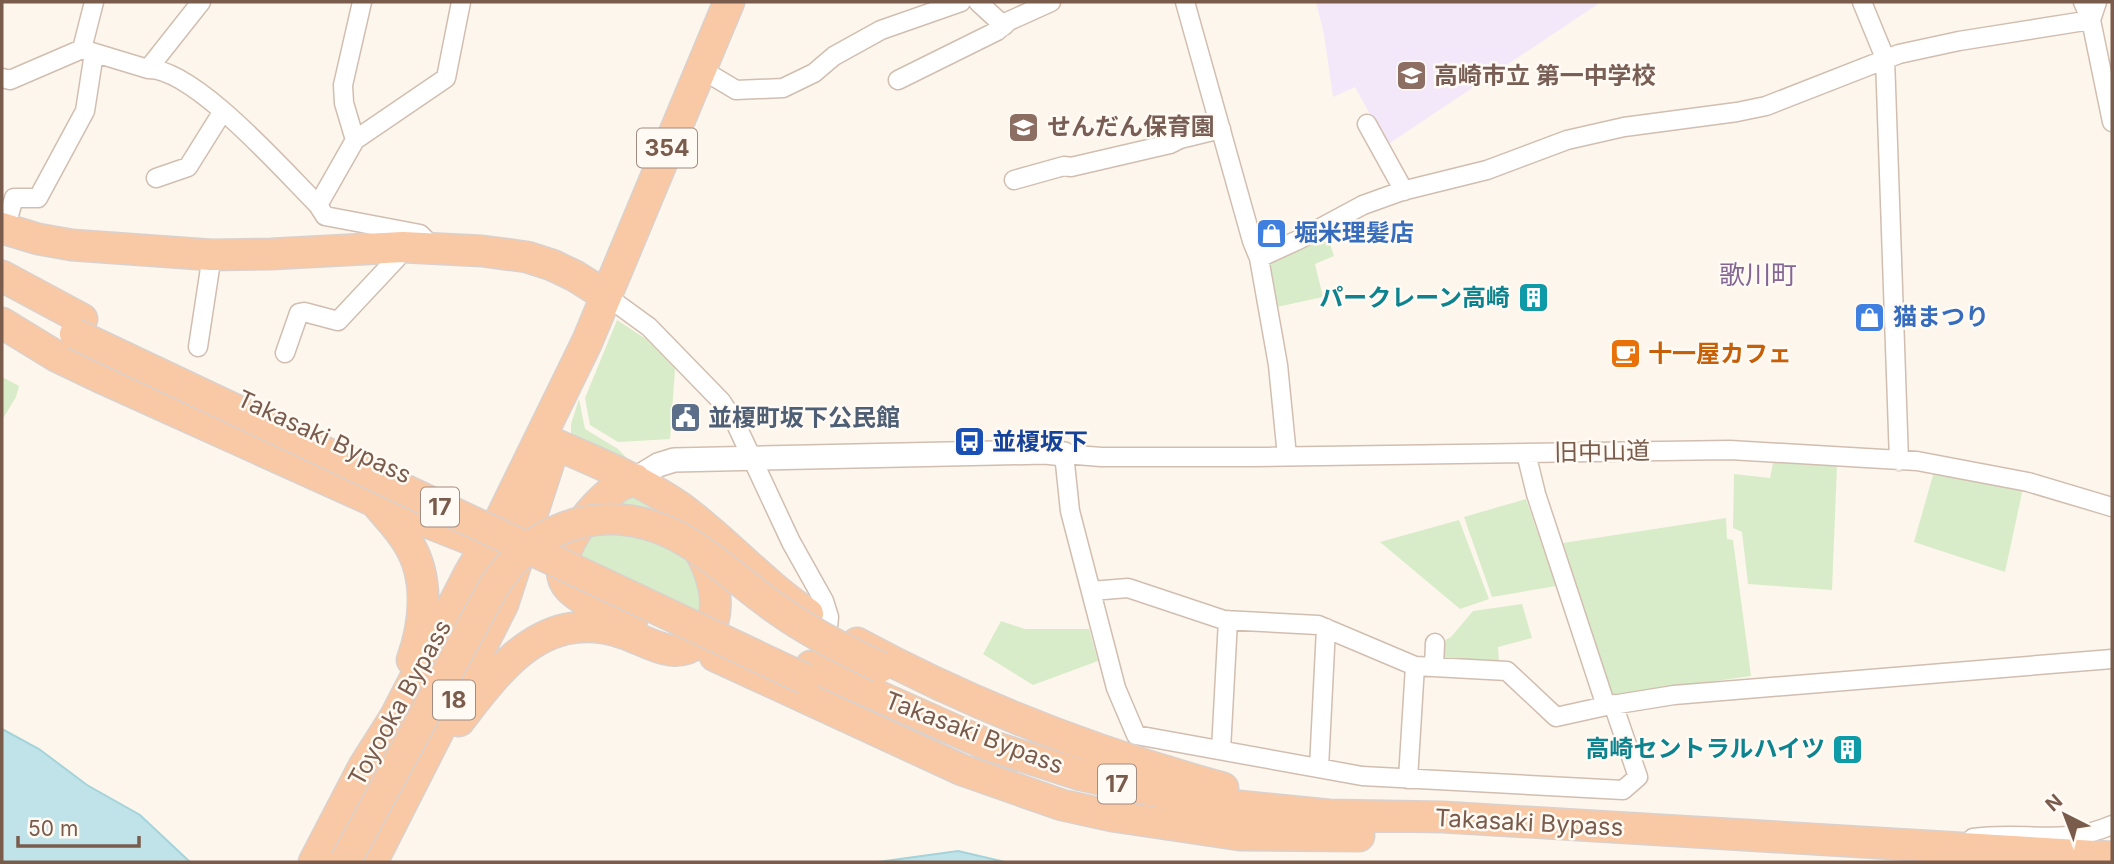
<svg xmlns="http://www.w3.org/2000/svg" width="2114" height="864" font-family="Inter,'Noto Sans JP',sans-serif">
<rect width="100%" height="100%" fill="#fdf6ec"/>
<path fill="#f3e8fa" d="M 1316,2 L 1601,2 L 1387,145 L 1355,87 L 1333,97 L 1324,34 Z"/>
<path fill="#d8ecc9" d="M 1325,229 L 1334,256 L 1315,264 L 1323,297 L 1272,308 L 1263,259 Z
M 617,320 L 646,339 L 675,369 L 670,439 L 618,442 L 590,425 L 585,398 Z
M 2,377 L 19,386 L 16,397 L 2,420 Z
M 579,399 L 585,429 L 618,449 L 633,464 L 571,436 L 571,424 Z
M 1774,458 L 1837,465 L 1832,590 L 1748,584 L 1742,532 L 1733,528 L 1734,474 L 1770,478 Z
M 1935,468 L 2023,488 L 2005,572 L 1914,542 Z
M 639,495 L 680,527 L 709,616 L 571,568 L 614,497 Z
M 1526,499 L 1556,586 L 1492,597 L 1464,517 Z
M 1726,518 L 1727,539 L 1733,540 L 1751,676 L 1609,696 L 1563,543 Z
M 1459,520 L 1489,599 L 1460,609 L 1380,542 Z
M 1522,604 L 1532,638 L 1498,647 L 1499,665 L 1438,664 L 1439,643 L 1451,637 L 1473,611 Z
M 1001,621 L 1025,629 L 1089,629 L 1098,661 L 1033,685 L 983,654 Z"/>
<path fill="#bfe3e8" stroke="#a5d3da" stroke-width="2" d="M 2,729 L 39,749 L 87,785 L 140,815 L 190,862 L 2,862 Z
M 958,851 L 1005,862 L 878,862 Z"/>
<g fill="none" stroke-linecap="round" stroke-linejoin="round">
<defs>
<path id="minor" d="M 978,2 L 1004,26
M 1185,2 L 1252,241 L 1259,258 L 1278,365 L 1287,456
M 1862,2 L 1885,58 L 1899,461
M 2083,2 L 2091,20 L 2112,122
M 82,49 L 94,2
M 148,69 L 201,2
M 701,69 L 736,90 L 783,88 L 814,73 L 834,56 L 881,30 L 961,2
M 2,78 L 10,80 L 82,49 L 148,69 C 194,68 284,171 318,205 L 325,216 L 420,234 L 429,243
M 898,80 L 997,31 L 1009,21 L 1051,2
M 1367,124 L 1404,191
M 355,140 L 446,78 L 461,2
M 156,178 L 188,167 L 223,111
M 1014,180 L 1064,166 L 1071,167 L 1170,144 L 1180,139 L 1221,129
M 318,205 L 355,140 L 344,103 L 343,85 L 362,2
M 5,229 L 14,198 L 38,198 L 85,111 L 94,53
M 1259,258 L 1298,240 L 1363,205 L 1402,191 L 1487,170 L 1567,140 L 1624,127 L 1737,112 L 1766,106 L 1899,54 L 1959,41 L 2091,20 L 2097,2
M 605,295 L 649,327 L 721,401 L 735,422 L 791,542 L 824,601 L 829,617 L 828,627
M 198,347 L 212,255
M 285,353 L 299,313 L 304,312 L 338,321 L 397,258 L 403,247
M 1526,453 L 1536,494 L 1606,706 L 1674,695 L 2112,659
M 1091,591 L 1128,588 L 1224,620 L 1318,625 L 1415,666 L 1507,671 L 1556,717 L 1606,706
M 1434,667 L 1435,643
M 1613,704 L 1638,777 L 1623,790 L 1362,776 L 1136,735 L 1116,688 L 1096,611 L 1070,511 L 1064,454 L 1101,457 L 1251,457 L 1730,450 L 1917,461 L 2028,482 L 2112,507
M 1221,750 L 1228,620
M 1319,768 L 1326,628
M 1408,779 L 1415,666
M 1973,838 C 2022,831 2065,846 2112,825"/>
<path id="tertiary" d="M 635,479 L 658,465 L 674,460 L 1045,452 L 1064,454"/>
<path id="trunk" d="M 2,228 L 38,239 L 72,245 L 212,255 L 271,254 L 403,247 L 482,251 L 527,257 L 552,265 L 575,276 L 605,295
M 2,276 L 82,319
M 2,323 L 56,356 L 102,378 L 376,502 L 472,540 C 499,548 511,535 531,519
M 533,470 L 539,458 L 555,444 C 598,463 641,480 680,507 C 725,540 762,583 808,614
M 377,504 C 388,517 400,529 408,543 C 430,578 425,624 412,660
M 632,620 C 613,611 584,604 569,588 C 544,561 593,504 616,488 C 621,484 629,482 635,479
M 857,643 C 973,706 1096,753 1223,788
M 715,656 L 962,770 L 1062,805 L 1112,816 L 1240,835 L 1359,836
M 811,666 L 988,745 L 1081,775 L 1209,803 L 1329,815 L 1443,817 L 2112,857
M 459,721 C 487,685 518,640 566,629 C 585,625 605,627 623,633 C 648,641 673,662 698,642 C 706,636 710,631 713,622 C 721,594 708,564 694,541
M 314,862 L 364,766 L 395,717 L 469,574 L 497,526 L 587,342 L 729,2
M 372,862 L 503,604 L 552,453"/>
</defs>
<use href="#minor" stroke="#d1beb0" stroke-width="21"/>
<use href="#tertiary" stroke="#d1beb0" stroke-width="26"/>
<use href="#trunk" stroke="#dad1cd" stroke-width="33"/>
<use href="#minor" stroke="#fff" stroke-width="18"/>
<use href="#tertiary" stroke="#fff" stroke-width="23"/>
<use href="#trunk" stroke="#f9c8a4" stroke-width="30"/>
<defs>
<path id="trunk-bridge" d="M 75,334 L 805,679
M 345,862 L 494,586 C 538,519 614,500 684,540 C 716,559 743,585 774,607 C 807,631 843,649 880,667"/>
</defs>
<use href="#trunk-bridge" stroke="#dad1cd" stroke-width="33" stroke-linecap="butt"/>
<use href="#trunk-bridge" stroke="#f9c8a4" stroke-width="30"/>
</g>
<defs>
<symbol id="school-square" viewBox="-11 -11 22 22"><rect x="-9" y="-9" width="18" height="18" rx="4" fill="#8d6e63" stroke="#fffaf3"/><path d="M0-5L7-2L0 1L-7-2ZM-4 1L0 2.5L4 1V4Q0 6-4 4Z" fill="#fff"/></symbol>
<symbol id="shop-square" viewBox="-11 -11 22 22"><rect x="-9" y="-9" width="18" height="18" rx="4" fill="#3f7fe0" stroke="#fffaf3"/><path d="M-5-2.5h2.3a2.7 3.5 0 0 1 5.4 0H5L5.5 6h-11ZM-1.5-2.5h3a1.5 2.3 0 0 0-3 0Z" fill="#fff"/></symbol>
<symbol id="building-square" viewBox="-11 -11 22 22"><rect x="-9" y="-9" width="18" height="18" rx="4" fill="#0f9aa8" stroke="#fffaf3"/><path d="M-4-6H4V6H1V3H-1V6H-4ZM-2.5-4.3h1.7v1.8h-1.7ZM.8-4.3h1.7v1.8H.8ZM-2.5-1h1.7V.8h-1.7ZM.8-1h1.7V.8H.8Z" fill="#fff"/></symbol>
<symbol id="cafe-square" viewBox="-11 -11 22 22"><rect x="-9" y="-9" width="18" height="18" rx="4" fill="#e8710a" stroke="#fffaf3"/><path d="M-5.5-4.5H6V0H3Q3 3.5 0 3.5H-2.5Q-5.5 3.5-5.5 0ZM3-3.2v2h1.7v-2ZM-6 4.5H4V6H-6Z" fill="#fff"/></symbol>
<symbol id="civic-square" viewBox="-11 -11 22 22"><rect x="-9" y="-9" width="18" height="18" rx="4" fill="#5c6f8a" stroke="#fffaf3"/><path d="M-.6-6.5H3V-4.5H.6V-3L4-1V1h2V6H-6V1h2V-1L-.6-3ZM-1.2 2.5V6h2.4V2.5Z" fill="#fff"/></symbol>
<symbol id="bus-square" viewBox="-11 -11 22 22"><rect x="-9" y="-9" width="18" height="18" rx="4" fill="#1a4fb4" stroke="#fffaf3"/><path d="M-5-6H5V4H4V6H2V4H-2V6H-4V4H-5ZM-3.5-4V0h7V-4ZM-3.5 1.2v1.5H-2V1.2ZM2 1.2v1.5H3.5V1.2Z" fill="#fff"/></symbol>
</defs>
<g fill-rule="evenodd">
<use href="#school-square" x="1394" y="58" width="35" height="35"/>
<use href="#school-square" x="1006" y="110" width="35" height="35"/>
<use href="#shop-square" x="1254" y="216" width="35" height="35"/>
<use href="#building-square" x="1516" y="280" width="35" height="35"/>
<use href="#shop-square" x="1852" y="300" width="35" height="35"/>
<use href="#cafe-square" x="1608" y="336" width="35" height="35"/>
<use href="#civic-square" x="668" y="400" width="35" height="35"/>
<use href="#bus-square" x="952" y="424" width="35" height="35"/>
<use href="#building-square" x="1830" y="732" width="35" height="35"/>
</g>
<g text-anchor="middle" stroke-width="5" stroke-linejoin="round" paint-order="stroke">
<g fill="#fffaf3" stroke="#a28b7f" stroke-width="2">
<rect x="637" y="128.5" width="60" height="39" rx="5"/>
<rect x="421" y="487.5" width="38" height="39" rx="5"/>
<rect x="433" y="680.5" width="42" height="39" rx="5"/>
<rect x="1098" y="764.5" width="38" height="39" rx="5"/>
</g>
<g font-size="23" font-weight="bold" fill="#7a5c4d">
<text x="667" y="156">354</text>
<text x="440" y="515">17</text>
<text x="454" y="708">18</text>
<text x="1117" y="792">17</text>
</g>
<g font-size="24" font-weight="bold" fill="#785e54" stroke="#fffaf3" text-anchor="start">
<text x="1434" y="84">高崎市立 第一中学校</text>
<text x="1047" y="135">せんだん保育園</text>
</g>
<g font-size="24" font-weight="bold" fill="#366cbe" stroke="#fffaf3" text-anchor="start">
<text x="1294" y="241">堀米理髪店</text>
<text x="1893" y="325">猫まつり</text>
</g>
<g font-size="24" font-weight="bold" fill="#0d838f" stroke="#fffaf3" text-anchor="end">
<text x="1510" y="306">パークレーン高崎</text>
<text x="1825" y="757">高崎セントラルハイツ</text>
</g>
<g font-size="24" font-weight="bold" fill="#c56008" stroke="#fffaf3" text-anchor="start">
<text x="1648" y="362">十一屋カフェ</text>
</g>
<g font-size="24" font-weight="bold" fill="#4e5e75" stroke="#fffaf3" text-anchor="start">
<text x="708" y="426">並榎町坂下公民館</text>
</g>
<g font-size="24" fill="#7a5c4d" stroke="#fffaf3">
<text transform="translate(324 437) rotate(25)" y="8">Takasaki Bypass</text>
<text transform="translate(1602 452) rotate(-1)" y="8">旧中山道</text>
<text transform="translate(400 703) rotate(-61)" y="8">Toyooka Bypass</text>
<text transform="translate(974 733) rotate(21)" y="8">Takasaki Bypass</text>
<text transform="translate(1529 823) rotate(3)" y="8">Takasaki Bypass</text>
</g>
<g font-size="24" font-weight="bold" fill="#164399" stroke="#fffaf3" text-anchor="start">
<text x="992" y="450">並榎坂下</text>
</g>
<g font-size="26" fill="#846695" stroke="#fffaf3">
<text x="1758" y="284">歌川町</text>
</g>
</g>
<rect width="2114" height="864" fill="none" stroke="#7a5c4d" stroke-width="7"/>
<g transform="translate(2065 815) rotate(318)" stroke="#fffaf3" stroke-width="5" paint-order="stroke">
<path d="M0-5L12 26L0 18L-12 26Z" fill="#7a5c4d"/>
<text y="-10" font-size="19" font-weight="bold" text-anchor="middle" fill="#7a5c4d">N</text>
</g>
<path d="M18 836v10h121v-10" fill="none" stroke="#7a5c4d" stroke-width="3.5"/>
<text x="28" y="836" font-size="21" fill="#7a5c4d" stroke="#fffaf3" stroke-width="5" paint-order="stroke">50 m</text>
</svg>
